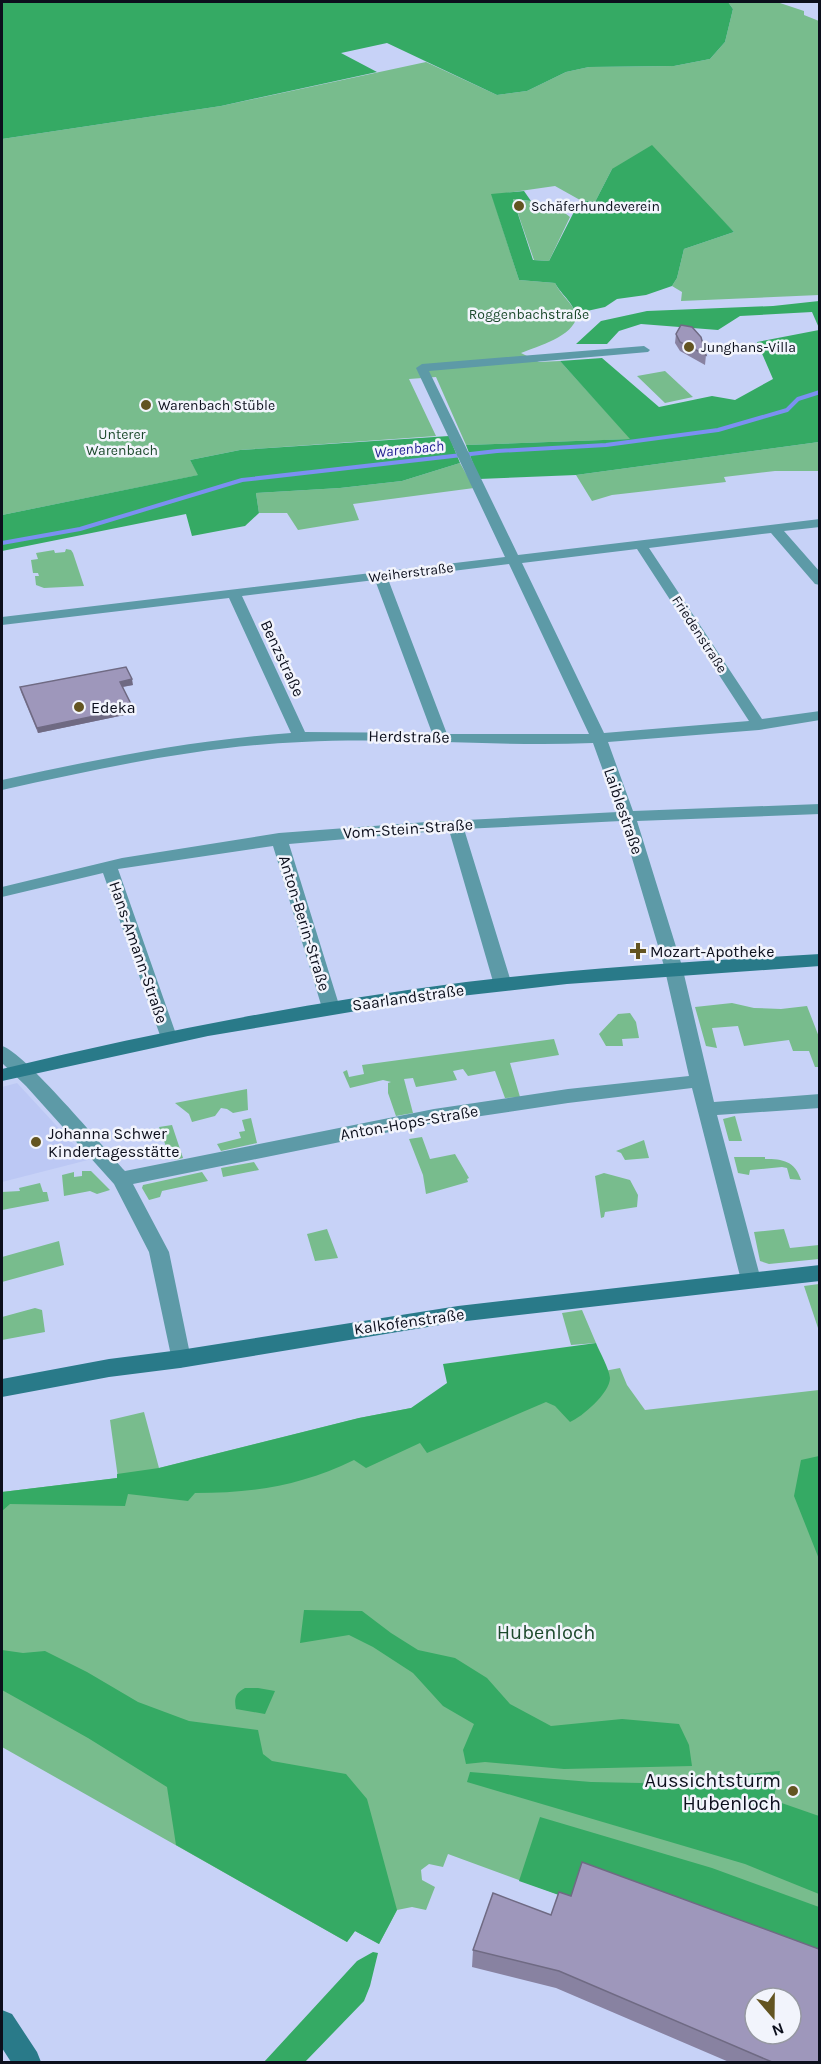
<svg xmlns="http://www.w3.org/2000/svg" width="821" height="2064" font-family="Karla,sans-serif">
<rect width="100%" height="100%" fill="#c7d2f7"/>
<path fill="#bcc8f4" d="M 17,1083 L 54,1123 L 88,1160 L 2,1182 L 2,1087 Z"/>
<path fill="#78bc8d" d="M 728,2 L 777,2 L 804,11 L 804,15 L 819,21 L 819,295 L 681,301 L 682,292 L 672,286 L 677,278 L 684,249 L 734,232 L 712,210 L 612,169 L 595,202 L 580,200 L 555,186 L 492,195 L 519,280 L 555,283 C 561,296 573,303 577,316 C 573,337 538,346 521,353 L 539,362 L 560,361 L 631,439 L 466,445 L 436,377 L 409,379 L 436,436 L 240,450 L 190,460 L 199,475 L 2,515 L 2,139 L 221,106 L 426,62 L 497,95 L 527,91 L 566,72 L 589,67 L 674,66 L 710,59 L 725,42 L 733,9 Z
M 513,199 L 553,204 L 570,217 L 549,261 L 534,260 Z
M 665,371 L 693,397 L 665,403 L 637,376 Z
M 819,442 L 819,471 L 775,471 L 724,477 L 726,482 L 612,495 L 592,501 L 576,475 Z
M 460,463 L 474,488 L 353,504 L 359,520 L 298,530 L 287,513 L 259,513 L 256,493 L 340,488 L 402,481 Z
M 66,549 L 71,550 L 73,553 L 84,586 L 44,588 L 36,585 L 35,576 L 39,576 L 38,573 L 33,573 L 31,560 L 38,559 L 36,553 L 54,550 L 55,553 L 65,552 Z
M 732,1003 L 754,1008 L 781,1009 L 807,1006 L 819,1037 L 819,1067 L 815,1067 L 809,1051 L 793,1051 L 789,1040 L 744,1046 L 738,1026 L 712,1028 L 717,1048 L 706,1046 L 695,1007 Z
M 630,1013 L 636,1022 L 639,1038 L 622,1039 L 623,1046 L 606,1046 L 599,1034 L 618,1014 Z
M 554,1039 L 559,1055 L 510,1063 L 520,1097 L 505,1098 L 495,1071 L 468,1076 L 463,1069 L 453,1071 L 457,1080 L 416,1087 L 413,1078 L 404,1079 L 413,1113 L 396,1116 L 388,1093 L 388,1083 L 391,1082 L 383,1080 L 350,1088 L 343,1072 L 347,1070 L 349,1077 L 364,1074 L 362,1065 Z
M 247,1089 L 248,1110 L 233,1113 L 227,1109 L 221,1108 L 215,1116 L 192,1122 L 189,1114 L 175,1103 Z
M 735,1116 L 742,1141 L 729,1141 L 723,1119 Z
M 251,1118 L 257,1143 L 221,1151 L 217,1144 L 241,1138 L 239,1132 L 245,1131 L 242,1120 Z
M 172,1125 L 183,1158 L 175,1160 L 169,1155 L 159,1127 Z
M 422,1137 L 430,1159 L 455,1154 L 469,1178 L 467,1179 L 468,1182 L 426,1194 L 423,1175 L 409,1139 Z
M 644,1140 L 649,1158 L 625,1160 L 621,1153 L 616,1151 Z
M 734,1157 L 765,1157 L 765,1159 C 783,1159 795,1161 801,1180 L 790,1179 L 787,1168 L 782,1167 L 750,1170 L 749,1175 L 738,1173 Z
M 254,1162 L 259,1170 L 223,1177 L 221,1168 Z
M 82,1171 L 91,1171 L 110,1190 L 97,1194 L 90,1191 L 64,1196 L 62,1175 L 74,1172 L 74,1177 L 82,1176 Z
M 202,1172 L 208,1181 L 162,1191 L 160,1197 L 149,1200 L 142,1188 L 143,1185 Z
M 604,1173 L 630,1180 L 638,1195 L 637,1207 L 605,1212 L 604,1217 L 601,1218 L 595,1176 Z
M 40,1183 L 43,1192 L 47,1192 L 49,1201 L 2,1210 L 2,1192 L 20,1191 L 19,1188 Z
M 327,1229 L 338,1258 L 315,1261 L 307,1234 Z
M 784,1229 L 790,1248 L 819,1245 L 819,1259 L 769,1264 L 760,1261 L 754,1232 Z
M 59,1241 L 64,1265 L 2,1282 L 2,1257 Z
M 819,1284 L 820,1284 L 819,1331 L 804,1286 Z
M 35,1308 L 42,1310 L 45,1332 L 2,1340 L 2,1317 Z
M 582,1310 L 596,1343 L 571,1345 L 562,1313 Z
M 620,1368 L 627,1385 L 645,1410 L 819,1390 L 819,1969 L 573,1900 L 448,1854 L 443,1867 L 429,1864 L 421,1870 L 422,1880 L 435,1887 L 426,1910 L 412,1907 L 397,1910 L 379,1944 L 355,1931 L 347,1942 L 2,1747 L 2,1492 L 118,1478 L 110,1420 L 144,1412 L 159,1468 L 359,1418 Z"/>
<path fill="#35aa64" d="M 2,2 L 728,2 L 733,9 L 725,42 L 710,59 L 674,66 L 589,67 L 566,72 L 527,91 L 497,95 L 387,43 L 341,53 L 377,72 L 221,106 L 2,139 Z
M 652,145 L 734,232 L 684,249 L 677,278 L 672,286 L 646,295 L 617,299 L 605,307 L 587,311 L 583,320 L 576,321 C 578,306 562,296 555,283 L 519,280 L 491,194 L 524,191 L 531,201 L 513,199 L 533,260 L 549,261 L 580,200 L 595,202 L 612,169 Z
M 819,301 L 819,328 L 812,312 L 740,316 L 718,330 L 641,324 L 619,331 L 607,344 L 576,344 L 601,321 L 647,311 L 773,306 Z
M 819,330 L 819,442 L 576,475 L 479,479 L 466,445 L 630,439 L 560,361 L 602,358 L 659,407 L 712,396 L 735,400 L 773,379 L 757,342 Z
M 449,436 L 460,463 L 402,481 L 340,488 L 256,493 L 259,513 L 245,526 L 192,536 L 186,514 L 2,551 L 2,515 L 198,475 L 190,460 L 240,450 Z
M 596,1343 C 600,1353 609,1368 610,1378 C 610,1393 582,1417 570,1422 L 555,1406 L 546,1402 L 427,1453 L 420,1443 L 366,1468 L 354,1460 C 300,1486 254,1493 195,1493 L 188,1501 L 128,1494 L 125,1506 L 10,1504 L 2,1511 L 2,1492 L 117,1478 L 117,1474 L 159,1468 L 359,1418 L 411,1408 L 447,1383 L 443,1364 Z
M 819,1456 L 820,1456 L 819,1559 L 794,1496 L 801,1460 Z
M 304,1610 L 362,1611 L 391,1633 L 418,1650 L 455,1658 L 487,1678 L 510,1704 L 551,1726 L 622,1719 L 679,1724 L 689,1745 L 692,1766 L 564,1769 L 485,1762 L 466,1764 L 463,1750 L 474,1724 L 443,1706 L 413,1673 L 373,1647 L 349,1635 L 300,1643 Z
M 2,1650 L 23,1653 L 45,1651 L 87,1672 L 138,1702 L 189,1721 L 258,1730 L 263,1754 L 272,1761 L 346,1774 L 367,1799 L 397,1910 L 379,1944 L 355,1931 L 347,1942 L 176,1845 L 167,1787 L 88,1738 L 2,1690 Z
M 245,1688 L 258,1688 L 275,1691 L 265,1714 L 236,1709 C 234,1699 235,1693 245,1688 Z
M 780,1771 L 773,1800 L 819,1816 L 819,1894 L 745,1864 L 467,1782 L 470,1772 L 591,1782 L 641,1783 Z
M 540,1817 L 712,1868 L 819,1907 L 819,1969 L 573,1900 L 519,1881 Z
M 373,1952 L 378,1953 L 370,1986 L 364,2001 L 305,2062 L 264,2062 L 357,1961 Z"/>
<g fill="none" stroke-linecap="round" stroke-linejoin="round">
<path stroke="#7c90f2" stroke-width="4" d="M 2,543 L 80,529 L 242,480 L 497,451 L 606,445 L 718,430 L 787,410 L 798,399 L 820,392"/>
<path fill="#5d9aa7" fill-rule="evenodd" d="M 644,346 L 650,350 L 648,352 L 429,371 L 518,555 L 820,519 L 820,527 L 784,531 L 820,572 L 820,585 L 815,584 L 771,533 L 649,548 L 762,719 L 820,711 L 820,720 L 759,730 L 608,742 L 633,811 L 820,804 L 820,814 L 637,821 L 682,966 L 714,1102 L 820,1094 L 820,1108 L 717,1115 L 761,1280 L 758,1286 L 751,1288 L 744,1286 L 741,1280 L 692,1088 L 568,1103 L 434,1123 L 133,1184 L 169,1252 L 191,1359 L 187,1365 L 180,1368 L 173,1365 L 149,1252 L 114,1184 L 26,1086 L 2,1063 L 2,1046 C 23,1051 105,1149 125,1171 L 434,1109 L 568,1089 L 689,1076 L 664,966 L 621,821 L 464,829 L 512,985 L 509,989 L 497,989 L 494,985 L 449,830 L 289,844 L 340,1008 L 337,1012 L 325,1012 L 322,1008 L 273,846 L 118,869 L 177,1037 L 174,1041 L 168,1043 L 162,1041 L 103,873 L 2,897 L 2,887 L 122,858 L 279,833 L 427,822 L 618,812 L 593,743 C 496,747 399,737 302,742 C 201,746 101,768 2,790 L 2,780 C 97,759 193,740 291,733 L 229,598 L 2,625 L 2,617 L 505,557 L 416,368 L 422,364 ZM 637,549 L 749,721 L 604,733 L 522,563 ZM 509,564 L 589,734 L 447,734 L 388,579 ZM 375,580 L 432,733 L 305,732 L 242,596 Z"/>
<path fill="#297a89" fill-rule="evenodd" d="M 820,954 L 820,966 L 567,984 L 416,1001 L 208,1036 L 2,1081 L 2,1069 C 155,1032 310,1002 466,982 C 583,968 702,961 820,954 Z
M 820,1265 L 820,1281 L 458,1322 L 180,1368 L 109,1377 L 2,1397 L 2,1379 L 109,1359 L 180,1350 L 458,1306 Z
M 2,2010 L 12,2014 L 37,2052 L 41,2062 L 11,2062 L 2,2048 Z"/>
</g>
<path fill="#8882a1" d="M 676,334 L 706,355 L 705,365 L 680,351 L 675,343 Z
M 133,685 L 123,687 L 134,713 L 38,733 L 21,692 L 20,687 Z
M 571,1896 L 819,2062 L 729,2062 L 556,1988 L 472,1967 L 473,1950 L 551,1915 Z"/>
<path fill="#6f6a83" d="M 132,679 L 133,685 L 121,687 L 120,682 Z
M 133,708 L 134,713 L 38,733 L 37,728 Z"/>
<path fill="#9e97bb" stroke="#6f6a83" stroke-width="1.5" fill-rule="evenodd" d="M 681,325 L 692,327 L 701,337 L 706,355 L 680,342 L 676,334 Z
M 126,667 L 132,679 L 120,682 L 133,708 L 37,728 L 20,687 Z
M 582,1862 L 819,1949 L 819,2062 L 772,2062 L 559,1971 L 473,1950 L 493,1893 L 551,1915 L 559,1892 L 571,1896 ZM 755,1998 L 791,1998 L 791,2034 L 755,2034 Z"/>
<g fill="#635421" stroke="#f2f4fc" stroke-width="2">
<circle cx="519" cy="206" r="6"/>
<circle cx="689" cy="347" r="6"/>
<circle cx="146" cy="405" r="6"/>
<circle cx="79" cy="707" r="6"/>
<path d="M635 942h6v6h6v6h-6v6h-6v-6h-6v-6h6z"/>
<circle cx="36" cy="1142" r="6"/>
<circle cx="793" cy="1791" r="6"/>
</g>
<g text-anchor="middle" stroke-width="5" stroke-linejoin="round" paint-order="stroke">
<g font-size="14" fill="#0c0f1c" stroke="#f2f4fc" text-anchor="start">
<text x="531" y="211">Schäferhundeverein</text>
<text x="701" y="352">Junghans-Villa</text>
<text x="158" y="410">Warenbach Stüble</text>
</g>
<g font-size="14" fill="#1c492c" stroke="#f2f4fc">
<text x="529" y="319">Roggenbachstraße</text>
<text x="122" y="439">Unterer<tspan x="122" dy="16">Warenbach</tspan></text>
</g>
<g font-size="14" fill="#0c0f1c" stroke="#f2f4fc">
<text transform="translate(411 572) rotate(-7)" y="5">Weiherstraße</text>
<text transform="translate(700 634) rotate(57)" y="5">Friedenstraße</text>
</g>
<g font-size="15" font-style="italic" fill="#252394" stroke="#f2f4fc">
<text transform="translate(409 449) rotate(-6)" y="5">Warenbach</text>
</g>
<g font-size="16" fill="#0c0f1c" stroke="#f2f4fc">
<text transform="translate(283 658) rotate(65)" y="6">Benzstraße</text>
<text transform="translate(409 736) rotate(1)" y="6">Herdstraße</text>
<text transform="translate(624 811) rotate(71)" y="6">Laiblestraße</text>
<text transform="translate(408 828) rotate(-4)" y="6">Vom-Stein-Straße</text>
<text transform="translate(305 923) rotate(73)" y="6">Anton-Berin-Straße</text>
<text transform="translate(139 952) rotate(71)" y="6">Hans-Amann-Straße</text>
<text transform="translate(408 997) rotate(-8)" y="6">Saarlandstraße</text>
<text transform="translate(409 1122) rotate(-10)" y="6">Anton-Hops-Straße</text>
<text transform="translate(409 1321) rotate(-8)" y="6">Kalkofenstraße</text>
</g>
<g font-size="16" fill="#0c0f1c" stroke="#f2f4fc" text-anchor="start">
<text x="91" y="713">Edeka</text>
<text x="650" y="957">Mozart-Apotheke</text>
<text x="48" y="1139">Johanna Schwer<tspan x="48" dy="18">Kindertagesstätte</tspan></text>
</g>
<g font-size="20" fill="#1c492c" stroke="#f2f4fc">
<text x="546" y="1639">Hubenloch</text>
</g>
<g font-size="20" fill="#0c0f1c" stroke="#f2f4fc" text-anchor="end">
<text x="781" y="1787">Aussichtsturm<tspan x="781" dy="23">Hubenloch</tspan></text>
</g>
</g>
<rect width="821" height="2064" fill="none" stroke="#0c0f1c" stroke-width="6"/>
<g transform="translate(773 2016) rotate(160)"><circle r="28" fill="#f2f4fc" stroke="#9698a2" stroke-width="1.5"/>
<path d="M0-4.5L10 22L0 15L-10 22Z" fill="#635421"/>
<text y="-9" font-size="16" font-weight="bold" text-anchor="middle" fill="#0c0f1c">N</text>
</g>
</svg>
